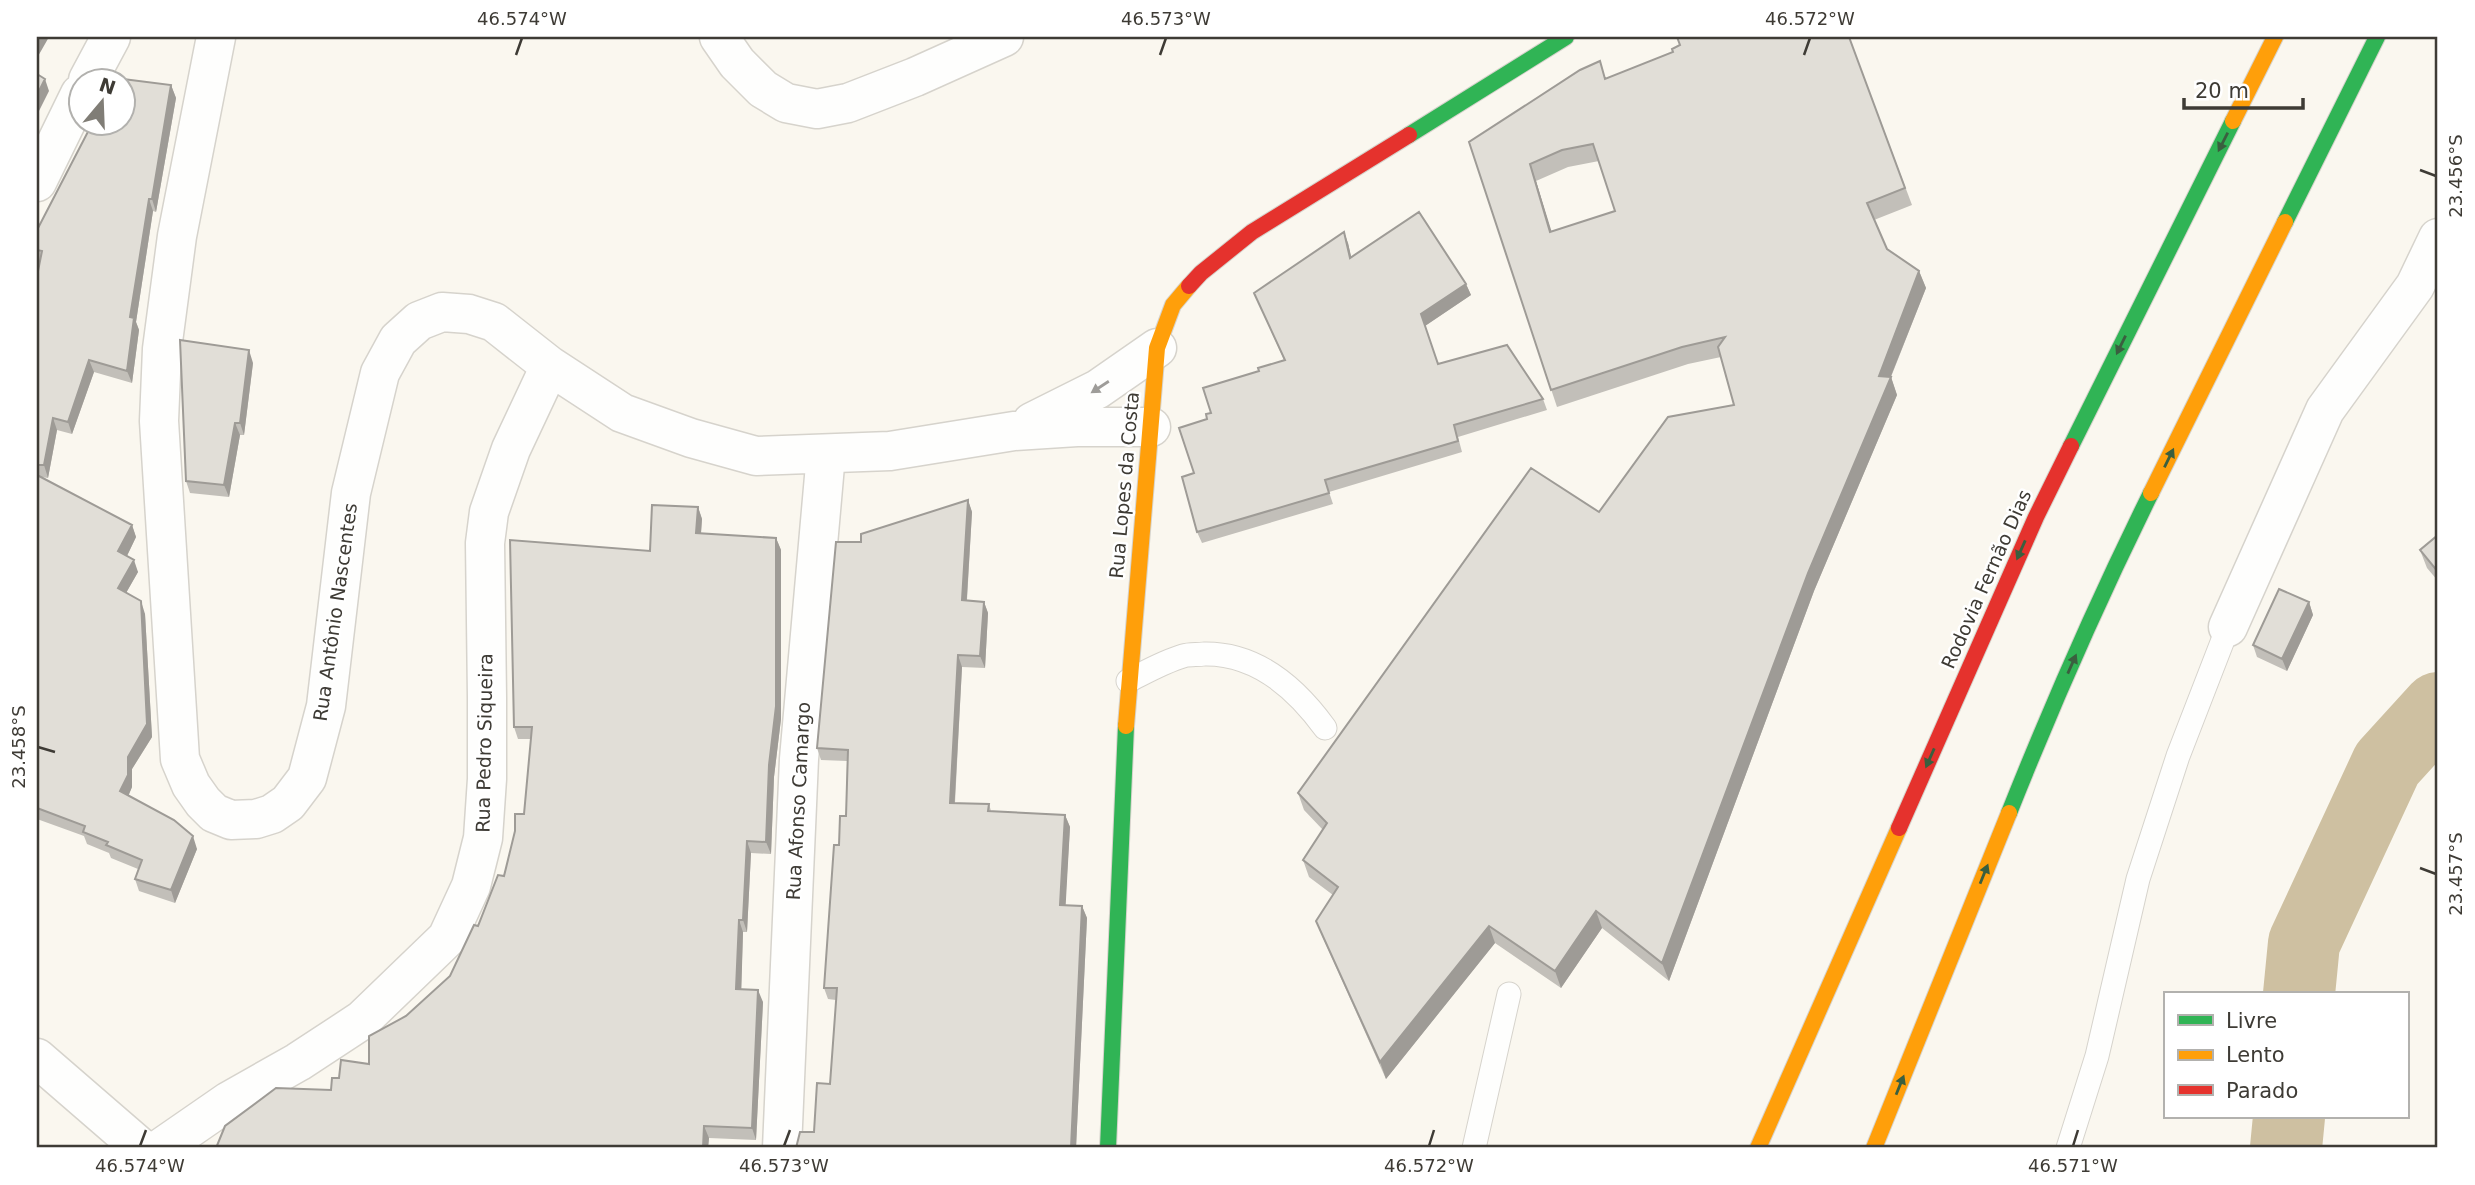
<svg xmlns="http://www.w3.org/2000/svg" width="2475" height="1185" font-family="'DejaVu Sans',sans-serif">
<rect width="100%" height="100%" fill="#faf7ef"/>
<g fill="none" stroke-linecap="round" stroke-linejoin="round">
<path stroke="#cec0a1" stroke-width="72" d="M 2299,994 L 2304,943 L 2387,764 L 2438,708
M 2286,1148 L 2289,1117"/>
<defs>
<path id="lane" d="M 1128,681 C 1146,672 1163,662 1183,656 C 1190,654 1197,655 1204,654 C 1257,653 1296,688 1325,728
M 1474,1148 L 1509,994
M 2068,1148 L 2097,1056 L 2138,879 L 2178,756 L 2228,627"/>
<path id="street" d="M 216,37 L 177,236 L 162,349 L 159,421 L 180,759 L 191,785 L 203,802 L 214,813 L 231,820 L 256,819 L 272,814 L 288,803 L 307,778 L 326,706 L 351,493 L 380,373 L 398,340 L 419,321 L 442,312 L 469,314 L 494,322 L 550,366 L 622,413 L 691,438 L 756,456 L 890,451 L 1014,431 L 1077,427 L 1151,427
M 719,37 L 737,63 L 763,89 L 786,103 L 817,109 L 848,103 L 915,77 L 1004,37
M 88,80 L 111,37
M 37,182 L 80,94
M 1032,422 L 1098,389 L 1157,348
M 2228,627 L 2325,410 L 2415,286 L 2438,238
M 37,1058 L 141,1148
M 161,1148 L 229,1101 L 298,1062 L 362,1020 L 447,938 L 471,886 L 483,838 L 487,779 L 487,698 L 485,543 L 489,512 L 511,449 L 550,366
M 782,1148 L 799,759 L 826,454"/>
<path id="fast" d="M 1409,135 L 1566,37
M 2285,222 L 2377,37
M 2071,446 L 2233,121
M 2009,813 C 2052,705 2099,598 2151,493
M 1108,1148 L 1126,726"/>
<path id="slow" d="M 2233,121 L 2275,37
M 2151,493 L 2285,222
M 1126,726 L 1157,348 L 1173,305 L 1189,286
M 1758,1148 L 1899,828
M 1874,1148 L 2009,813"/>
<path id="jam" d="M 1189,286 L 1201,273 L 1252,232 L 1409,135
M 1899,828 L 2036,517 L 2071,446"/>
</defs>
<use href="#lane" stroke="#d6d3cc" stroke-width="25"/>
<use href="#street" stroke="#d6d3cc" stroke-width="41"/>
<use href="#fast" stroke="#d6d3cc" stroke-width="18"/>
<use href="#slow" stroke="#d6d3cc" stroke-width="18"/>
<use href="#jam" stroke="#d6d3cc" stroke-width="18"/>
<use href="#lane" stroke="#fefefd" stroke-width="23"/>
<use href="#street" stroke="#fefefd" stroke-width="38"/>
<use href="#fast" stroke="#30b455" stroke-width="16"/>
<use href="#slow" stroke="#ff9f0a" stroke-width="16"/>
<use href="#jam" stroke="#e5322d" stroke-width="16"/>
</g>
<path fill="#c2bfb9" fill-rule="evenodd" d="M 1849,37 L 1912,205 L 1874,220 L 1887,249 L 1919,271 L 1926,288 L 1891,377 L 1897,395 L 1814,591 L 1669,981 L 1602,928 L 1561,988 L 1495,943 L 1386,1079 L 1323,938 L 1316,921 L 1333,895 L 1309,877 L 1303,860 L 1323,830 L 1304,810 L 1298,793 L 1599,512 L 1734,405 L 1721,357 L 1688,364 L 1557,407 L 1469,142 L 1606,79 ZM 1599,161 L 1615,211 L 1551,232 L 1536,181 L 1568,167 Z
M 171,85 L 176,98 L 156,212 L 153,211 L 136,322 L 139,330 L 132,383 L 94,372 L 72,434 L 57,430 L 48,478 L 41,477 L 132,525 L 136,537 L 127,556 L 138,572 L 126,593 L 145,614 L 152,737 L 132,769 L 132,787 L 128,796 L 197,849 L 175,903 L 139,891 L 135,879 L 138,869 L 111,858 L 109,853 L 87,844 L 84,836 L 37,819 L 37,276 L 40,262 L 37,262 L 37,230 Z
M 1348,243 L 1351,257 L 1466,284 L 1471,295 L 1425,326 L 1438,364 L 1543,399 L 1547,410 L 1458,437 L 1462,452 L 1329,492 L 1333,504 L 1202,543 L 1197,532 L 1194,473 L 1207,419 L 1211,413 L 1259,371 L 1284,360 L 1254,293 Z
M 253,363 L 244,435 L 240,435 L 229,497 L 190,493 L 186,481 Z
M 968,500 L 972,512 L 967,600 L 984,602 L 988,613 L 985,668 L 962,667 L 955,803 L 989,804 L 991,811 L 1065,815 L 1070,827 L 1065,906 L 1082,906 L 1087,918 L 1076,1148 L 796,1148 L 814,1132 L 830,1084 L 836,1000 L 828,999 L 824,988 L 839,845 L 846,816 L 847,761 L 821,760 L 817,748 L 861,542 Z
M 698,507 L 702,519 L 701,534 L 776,538 L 781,550 L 781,719 L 774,777 L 771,854 L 751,853 L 747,932 L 743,932 L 741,989 L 763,1002 L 756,1140 L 709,1138 L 708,1148 L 216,1148 L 331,1090 L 339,1078 L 369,1064 L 406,1016 L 450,976 L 504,876 L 524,814 L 531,739 L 518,739 L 514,727 L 650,551 Z
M 2438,535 L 2438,581 L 2427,568 L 2420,550 Z
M 2309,602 L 2313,615 L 2287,671 L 2257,657 L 2253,645 Z"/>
<path fill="#9e9b96" d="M 38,37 L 49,37 L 37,58 L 37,38 Z
M 45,79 L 49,91 L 37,115 L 37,95 Z
M 171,85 L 176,98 L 156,212 L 152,199 Z
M 1530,164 L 1536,181 L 1557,249 L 1550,232 Z
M 149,199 L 153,211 L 136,322 L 139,330 L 132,383 L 127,371 L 130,317 Z
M 1344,232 L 1348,243 L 1354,269 L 1350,258 Z
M 1919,271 L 1926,288 L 1887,386 L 1891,377 L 1897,395 L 1814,591 L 1669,981 L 1662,963 L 1808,573 L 1879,376 Z
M 1466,284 L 1471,295 L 1425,326 L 1421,314 Z
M 249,350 L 253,363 L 244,435 L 240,423 Z
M 89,360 L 94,372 L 72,434 L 68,422 Z
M 53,418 L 57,430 L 48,478 L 44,465 Z
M 235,423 L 240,435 L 229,497 L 224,485 Z
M 968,500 L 972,512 L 966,612 L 962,600 Z
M 698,507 L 702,519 L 700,545 L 696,533 Z
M 132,525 L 136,537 L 123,564 L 118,551 Z
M 776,538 L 781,550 L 781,719 L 774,777 L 771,854 L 766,842 Z
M 134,560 L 138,572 L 122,600 L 118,588 Z
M 141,601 L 145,614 L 152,737 L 132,769 L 132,787 L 125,804 L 120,791 L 128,757 Z
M 984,602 L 988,613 L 985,668 L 980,656 Z
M 2309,602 L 2313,615 L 2287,671 L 2282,659 Z
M 958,655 L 962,667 L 954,814 L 950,803 Z
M 1065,815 L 1070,827 L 1065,917 L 1060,905 Z
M 193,836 L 197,849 L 175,903 L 171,890 Z
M 747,841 L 751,853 L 747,932 L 743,920 Z
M 1082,906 L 1087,918 L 1076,1148 L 1071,1148 Z
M 1596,911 L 1602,928 L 1561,988 L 1555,971 Z
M 739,920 L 743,932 L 741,1001 L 736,989 Z
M 1489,926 L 1495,943 L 1386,1079 L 1380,1062 Z
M 758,990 L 763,1002 L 756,1140 L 752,1128 Z
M 704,1126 L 709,1138 L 708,1148 L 703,1148 Z"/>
<path fill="#e1ded7" stroke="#9e9b96" stroke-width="2" fill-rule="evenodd" d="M 1677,37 L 1849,37 L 1905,188 L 1867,203 L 1887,249 L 1919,271 L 1879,376 L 1891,377 L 1808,573 L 1662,963 L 1596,911 L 1555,971 L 1489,926 L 1380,1062 L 1316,921 L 1338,887 L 1303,860 L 1327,823 L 1298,793 L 1531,468 L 1599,512 L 1668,417 L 1734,405 L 1718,347 L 1725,337 L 1682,347 L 1551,390 L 1469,142 L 1580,70 L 1600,61 L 1605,79 L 1673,52 L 1672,49 L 1680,45 ZM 1593,144 L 1615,211 L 1550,232 L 1530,164 L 1562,150 Z
M 37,74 L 45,79 L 37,95 Z
M 123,79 L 171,85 L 152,199 L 149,199 L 130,317 L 134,318 L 127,371 L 89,360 L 68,422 L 53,418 L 44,465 L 37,465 L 37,276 L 42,251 L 37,250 L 37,230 L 93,122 L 122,122 Z
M 1419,212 L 1466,284 L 1421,314 L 1438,364 L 1507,345 L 1543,399 L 1454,425 L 1458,441 L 1325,480 L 1329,493 L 1197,532 L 1182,477 L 1194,473 L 1179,428 L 1207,419 L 1206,414 L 1211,413 L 1203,388 L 1259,371 L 1258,368 L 1285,360 L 1254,293 L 1344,232 L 1350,258 Z
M 180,340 L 249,350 L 240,423 L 235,423 L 224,485 L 186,481 Z
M 37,475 L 132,525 L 118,551 L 134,560 L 118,588 L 141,601 L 147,724 L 128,757 L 128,775 L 120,791 L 174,820 L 193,836 L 171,890 L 135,879 L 142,860 L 106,845 L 108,842 L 83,832 L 85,826 L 37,808 Z
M 968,500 L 962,600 L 984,602 L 980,656 L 958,655 L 950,803 L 989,804 L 988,811 L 1065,815 L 1060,905 L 1082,906 L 1071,1148 L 796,1148 L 800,1132 L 814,1132 L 817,1083 L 830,1084 L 837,988 L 824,988 L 834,845 L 839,845 L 840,816 L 846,816 L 848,750 L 817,748 L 836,542 L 861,542 L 861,534 Z
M 652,505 L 698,507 L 696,533 L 776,538 L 776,706 L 769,765 L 766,842 L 747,841 L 743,920 L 739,920 L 736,989 L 758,990 L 752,1128 L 704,1126 L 703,1148 L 216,1148 L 225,1126 L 276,1088 L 331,1090 L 332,1078 L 339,1078 L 341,1060 L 369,1064 L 369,1036 L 406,1016 L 450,976 L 474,925 L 478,926 L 498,875 L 504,876 L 515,831 L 515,814 L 524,814 L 532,727 L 514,727 L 510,540 L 650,551 Z
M 2438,535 L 2438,572 L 2420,550 Z
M 2279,589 L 2309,602 L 2282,659 L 2253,645 Z"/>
<defs><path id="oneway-solid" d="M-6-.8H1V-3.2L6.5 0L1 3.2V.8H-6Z" transform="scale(1.75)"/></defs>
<g fill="#3a5f3f">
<use href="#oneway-solid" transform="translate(2223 142) rotate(117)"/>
<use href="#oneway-solid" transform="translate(2121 345) rotate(116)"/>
<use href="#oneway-solid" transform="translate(2169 458) rotate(-64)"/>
<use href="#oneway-solid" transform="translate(2021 550) rotate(114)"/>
<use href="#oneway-solid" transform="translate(2072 664) rotate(-66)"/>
<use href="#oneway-solid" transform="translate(1930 758) rotate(114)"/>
<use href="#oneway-solid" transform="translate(1984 874) rotate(-68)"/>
<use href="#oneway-solid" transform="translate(1900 1085) rotate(-68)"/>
</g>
<use fill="#9e9c99" href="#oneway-solid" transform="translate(1100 387) rotate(147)"/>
<path fill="none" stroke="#3e3b35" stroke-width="2.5" d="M 516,55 L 522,38M 1160,55 L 1166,38M 1804,55 L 1810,38M 2420,170 L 2436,176M 38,747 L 55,752M 2420,868 L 2436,874M 140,1146 L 146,1130M 784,1146 L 790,1130M 1429,1146 L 1434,1130M 2073,1146 L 2078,1130"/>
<g text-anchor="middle" stroke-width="5" stroke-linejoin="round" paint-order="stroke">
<g font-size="19" fill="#3e3b35" stroke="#fff">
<text transform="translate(1124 485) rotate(-85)" y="7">Rua Lopes da Costa</text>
<text transform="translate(1986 579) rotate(-66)" y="7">Rodovia Fernão Dias</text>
<text transform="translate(335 612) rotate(-82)" y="7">Rua Antônio Nascentes</text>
<text transform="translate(484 743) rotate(-89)" y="7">Rua Pedro Siqueira</text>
<text transform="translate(798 801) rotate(-87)" y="7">Rua Afonso Camargo</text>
</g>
</g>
<rect width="2475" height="1185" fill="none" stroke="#ffffff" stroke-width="77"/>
<rect x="2164" y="992" width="245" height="126" fill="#ffffff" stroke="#b2b1ae" stroke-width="2"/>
<rect x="2178" y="1015" width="35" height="10" fill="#30b455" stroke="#b2b1ae" stroke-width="2"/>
<text x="2226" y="1028" font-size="21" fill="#3e3b35">Livre</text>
<rect x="2178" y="1050" width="35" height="10" fill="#ff9f0a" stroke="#b2b1ae" stroke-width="2"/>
<text x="2226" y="1062" font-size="21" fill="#3e3b35">Lento</text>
<rect x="2178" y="1085" width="35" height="10" fill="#e5322d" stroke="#b2b1ae" stroke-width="2"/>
<text x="2226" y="1098" font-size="21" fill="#3e3b35">Parado</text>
<g transform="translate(102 102) rotate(19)"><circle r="33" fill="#ffffff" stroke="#b2b1ae" stroke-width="2"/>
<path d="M0-5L12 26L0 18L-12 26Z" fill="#807d76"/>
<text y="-10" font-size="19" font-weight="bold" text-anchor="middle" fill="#3e3b35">N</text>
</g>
<path d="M2184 98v10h119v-10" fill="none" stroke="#3e3b35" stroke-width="3.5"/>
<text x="2195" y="98" font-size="21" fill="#3e3b35" stroke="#ffffff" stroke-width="5" paint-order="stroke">20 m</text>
<rect x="38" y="38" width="2398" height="1108" fill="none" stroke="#3e3b35" stroke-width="2.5"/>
<g font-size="18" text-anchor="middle" fill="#3e3b35">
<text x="522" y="25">46.574°W</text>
<text x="1166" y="25">46.573°W</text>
<text x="1810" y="25">46.572°W</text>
<text transform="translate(2456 176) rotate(-90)" y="6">23.456°S</text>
<text transform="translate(19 747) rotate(-90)" y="6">23.458°S</text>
<text transform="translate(2456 874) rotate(-90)" y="6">23.457°S</text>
<text x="140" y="1172">46.574°W</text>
<text x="784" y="1172">46.573°W</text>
<text x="1429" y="1172">46.572°W</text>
<text x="2073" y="1172">46.571°W</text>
</g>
</svg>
